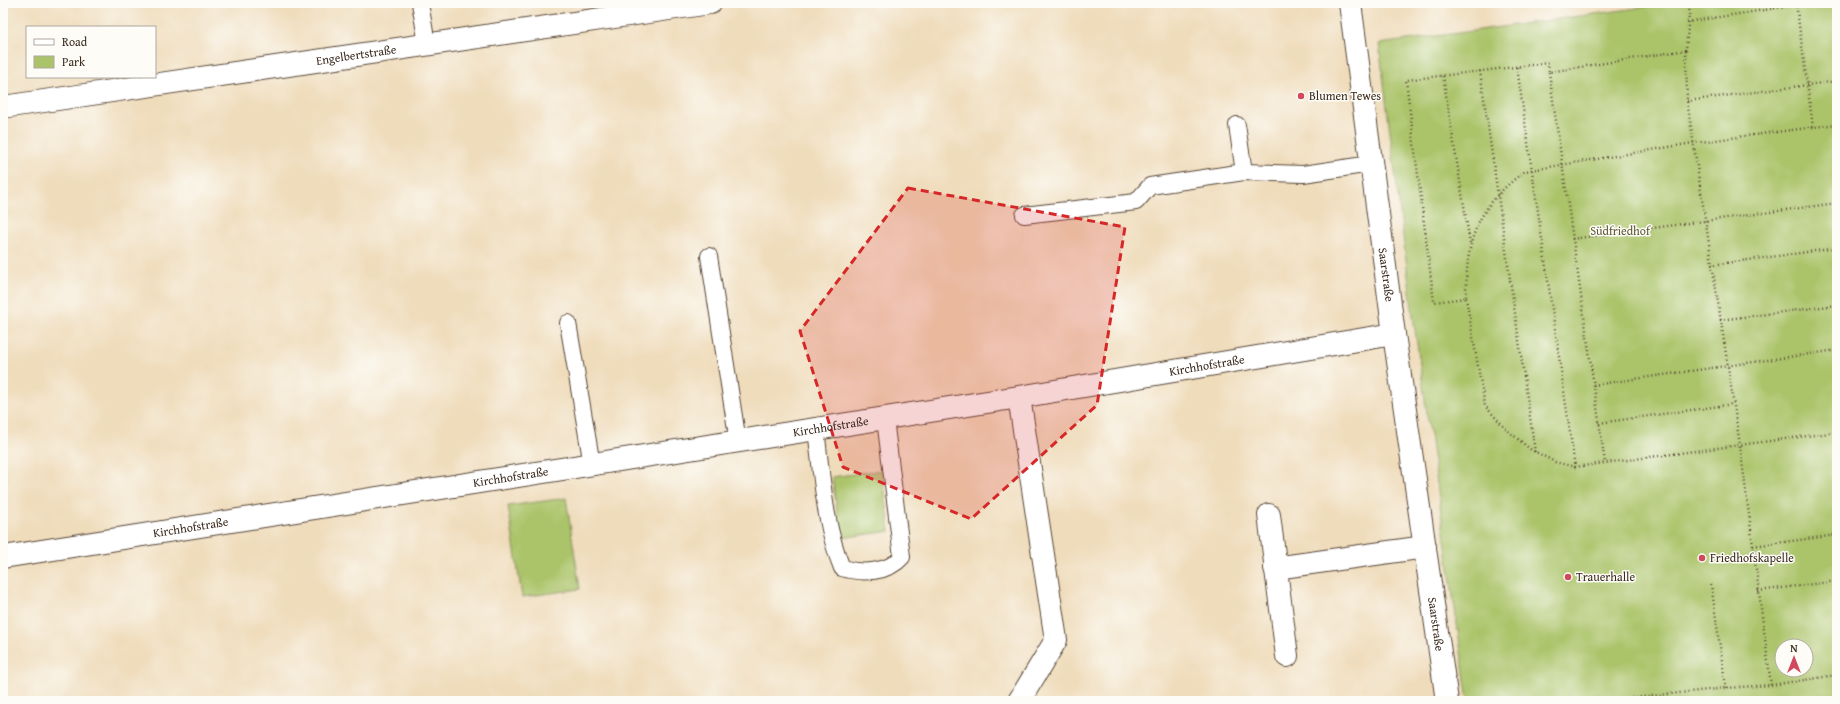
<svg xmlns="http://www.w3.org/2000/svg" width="1840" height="704" font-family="'Gentium Book Plus',serif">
<rect width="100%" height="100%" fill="#fdfcf7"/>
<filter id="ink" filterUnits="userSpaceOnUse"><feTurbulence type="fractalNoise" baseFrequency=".025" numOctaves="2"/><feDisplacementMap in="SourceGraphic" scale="8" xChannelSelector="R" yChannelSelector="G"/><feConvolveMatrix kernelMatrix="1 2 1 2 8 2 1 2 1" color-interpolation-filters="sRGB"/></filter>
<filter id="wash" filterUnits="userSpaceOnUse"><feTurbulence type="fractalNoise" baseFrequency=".012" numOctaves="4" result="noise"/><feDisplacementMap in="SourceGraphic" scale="16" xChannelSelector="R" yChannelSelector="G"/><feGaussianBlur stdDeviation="0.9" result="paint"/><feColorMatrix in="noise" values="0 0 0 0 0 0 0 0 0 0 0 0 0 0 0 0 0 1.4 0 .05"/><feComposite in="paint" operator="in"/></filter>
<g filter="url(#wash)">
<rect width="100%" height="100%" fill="#efdcbb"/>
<path fill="#abc46a" stroke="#737744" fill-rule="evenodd" d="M 1673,3 L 1837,3 L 1837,701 L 1468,701 L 1413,316 L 1379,44 ZM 1782,646 L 1806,646 L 1806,670 L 1782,670 Z
M 882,470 L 890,531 L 841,538 L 832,477 Z
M 566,498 L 580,589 L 522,597 L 508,506 Z"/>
</g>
<g filter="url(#ink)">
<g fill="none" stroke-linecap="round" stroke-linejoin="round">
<defs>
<path id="service" d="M 420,3 L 427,44
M 1237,125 L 1244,172
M 1024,215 L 1136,202 L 1150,186 L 1244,172 L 1303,174 L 1371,164
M 709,256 L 738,442
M 568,323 L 592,465
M 816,430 C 822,475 824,524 842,568 C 862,574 888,573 902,557 L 885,419"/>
<g id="minor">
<path id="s1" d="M 1350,3 L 1394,334 L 1447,701"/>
<path id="s2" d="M 3,107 L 710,3"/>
<path d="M 1269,515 L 1287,656"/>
<path id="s3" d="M 3,557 L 1019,397 L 1394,334"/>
<path d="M 1275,568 L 1425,547"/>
<path d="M 1019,701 L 1056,640 L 1019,397"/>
</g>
</defs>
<use href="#service" stroke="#564536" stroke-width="18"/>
<use href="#minor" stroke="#564536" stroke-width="24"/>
<path stroke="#564536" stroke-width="2.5" stroke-dasharray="1 3" stroke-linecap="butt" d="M 1796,3 L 1813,127
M 1687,22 L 1796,5
M 1686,50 L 1549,72 L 1548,63 L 1406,80 L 1434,302 L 1466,298 C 1466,238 1476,208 1525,171 L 1693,143 L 1837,124
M 1517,67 L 1575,467 L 1837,432
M 1480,71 L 1535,452
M 1549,72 L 1605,463
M 1443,76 L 1470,243
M 1687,101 L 1837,81
M 1572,239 L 1837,203
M 1711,265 L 1837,248
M 1466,298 L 1485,406 L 1507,430 L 1530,449 L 1555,462 L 1575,467
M 1720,320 L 1837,305
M 1593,385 L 1837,350
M 1599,423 L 1733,404
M 1753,546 L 1837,535
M 1711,584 L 1726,688
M 1758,591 L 1837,581
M 1771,685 L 1837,675
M 1604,701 L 1726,688 L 1771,685 L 1740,445 L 1687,101 L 1686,50 L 1690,3"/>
<use href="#service" stroke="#fff" stroke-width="16"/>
<use href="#minor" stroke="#fff" stroke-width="22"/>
</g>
</g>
<path fill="#d62828" fill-opacity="0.2" stroke="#d62828" stroke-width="3" stroke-dasharray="8 5" stroke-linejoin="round" d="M 908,188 L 1125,227 L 1097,405 L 971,519 L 843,467 L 800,331 Z"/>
<g fill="#d1495b" stroke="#fdfcf7" stroke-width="1.5">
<circle cx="1301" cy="96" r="4"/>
<circle cx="1702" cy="558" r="4"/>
<circle cx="1568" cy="577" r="4"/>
</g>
<g text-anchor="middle" stroke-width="3" stroke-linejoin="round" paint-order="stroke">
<g font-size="12" fill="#3b2a1e" stroke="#fdfcf7">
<text dy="4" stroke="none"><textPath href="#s2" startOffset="357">Engelbertstraße</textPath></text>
<text dy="4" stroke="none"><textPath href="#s1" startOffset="274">Saarstraße</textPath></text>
<text dy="4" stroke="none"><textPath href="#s3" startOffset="1219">Kirchhofstraße</textPath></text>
<text dy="4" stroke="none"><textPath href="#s3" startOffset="838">Kirchhofstraße</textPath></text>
<text dy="4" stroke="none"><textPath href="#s3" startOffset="514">Kirchhofstraße</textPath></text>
<text dy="4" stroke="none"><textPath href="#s3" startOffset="190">Kirchhofstraße</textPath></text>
<text dy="4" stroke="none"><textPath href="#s1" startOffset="627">Saarstraße</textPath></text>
</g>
<g font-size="12" fill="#3b2a1e" stroke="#fdfcf7" text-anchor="start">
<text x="1309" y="100">Blumen Tewes</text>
<text x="1710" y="562">Friedhofskapelle</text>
<text x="1576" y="581">Trauerhalle</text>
</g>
<g font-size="12" fill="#5d5835" stroke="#fdfcf7">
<text x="1620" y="235">Südfriedhof</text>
</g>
</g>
<rect width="1840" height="704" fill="none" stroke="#fdfcf7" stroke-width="16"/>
<rect x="26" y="26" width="130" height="52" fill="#fdfcf7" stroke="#afa8a0"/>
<rect x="34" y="39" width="20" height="6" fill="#ffffff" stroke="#afa8a0"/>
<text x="62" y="46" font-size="12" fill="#3b2a1e">Road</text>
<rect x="34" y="56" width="20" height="12" fill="#abc46a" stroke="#afa8a0"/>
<text x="62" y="66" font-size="12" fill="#3b2a1e">Park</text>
<g transform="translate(1794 658)"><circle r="19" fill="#fdfcf7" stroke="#afa8a0"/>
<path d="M0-3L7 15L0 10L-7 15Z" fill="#d1495b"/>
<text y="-6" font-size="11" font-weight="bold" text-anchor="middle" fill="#3b2a1e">N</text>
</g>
</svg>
